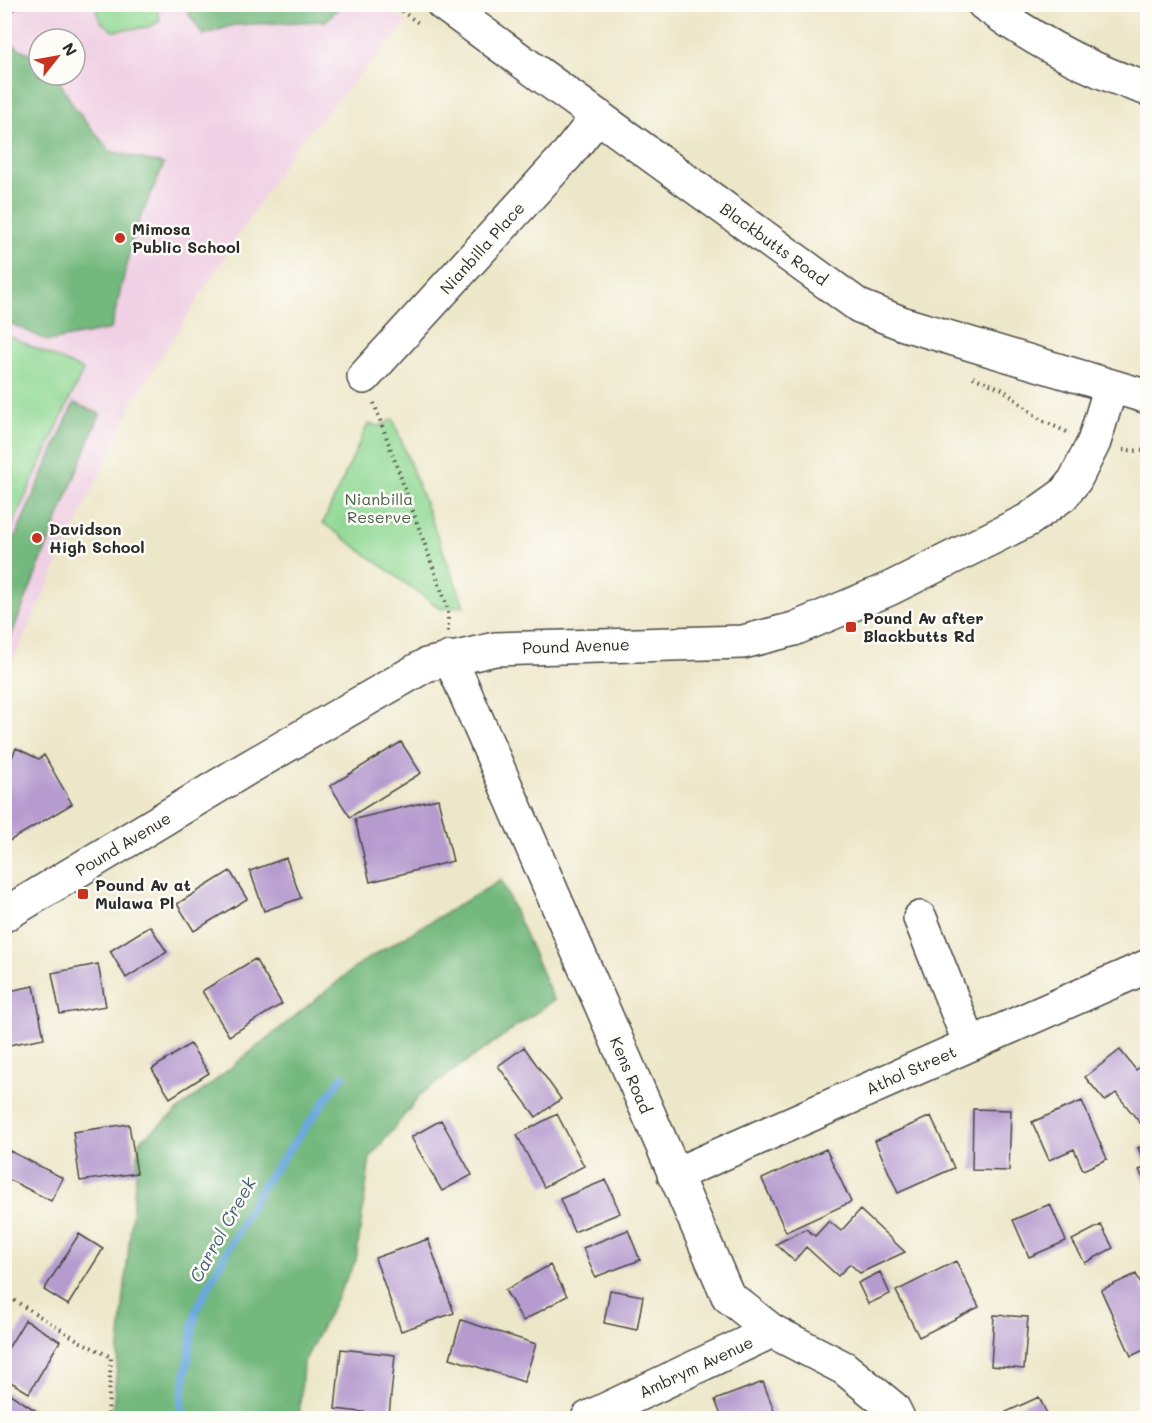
<svg xmlns="http://www.w3.org/2000/svg" width="1152" height="1423" font-family="Mali,sans-serif">
<rect width="100%" height="100%" fill="#fdfcf7"/>
<filter id="ink" filterUnits="userSpaceOnUse"><feTurbulence type="fractalNoise" baseFrequency=".0167" numOctaves="2"/><feDisplacementMap in="SourceGraphic" scale="12" xChannelSelector="R" yChannelSelector="G"/><feConvolveMatrix kernelMatrix="1 2 1 2 8 2 1 2 1" color-interpolation-filters="sRGB"/></filter>
<filter id="wash" filterUnits="userSpaceOnUse"><feTurbulence type="fractalNoise" baseFrequency=".008" numOctaves="4" result="noise"/><feDisplacementMap in="SourceGraphic" scale="24" xChannelSelector="R" yChannelSelector="G"/><feGaussianBlur stdDeviation="1.35" result="paint"/><feColorMatrix in="noise" values="0 0 0 0 0 0 0 0 0 0 0 0 0 0 0 0 0 1.4 0 .05"/><feComposite in="paint" operator="in"/></filter>
<g filter="url(#wash)">
<rect width="100%" height="100%" fill="#ede7c9"/>
<path fill="#f0d0e4" fill-rule="evenodd" d="M 5,5 L 382,5 L 407,22 L 294,148 L 135,398 L 5,678 ZM 39,39 L 75,39 L 75,75 L 39,75 Z"/>
<path fill="#8fd893" stroke="#5d825f" stroke-width="1.5" d="M 98,5 L 156,5 L 160,21 L 149,27 L 114,31 L 101,22 L 96,11 Z
M 5,334 L 83,370 L 5,541 Z
M 393,419 L 464,606 L 441,609 L 323,523 L 368,424 L 380,426 Z"/>
<path fill="#73b87d" stroke="#4f7254" stroke-width="1.5" d="M 183,5 L 341,5 L 326,21 L 234,25 L 203,35 Z
M 4,41 L 39,58 L 39,75 L 56,75 L 74,107 L 110,151 L 164,164 L 135,230 L 111,329 L 49,341 L 5,321 L 4,182 L 11,178 L 4,166 Z
M 74,403 L 100,414 L 5,651 L 5,560 Z
M 501,880 L 554,1000 L 422,1093 L 370,1158 L 356,1260 L 303,1364 L 299,1418 L 112,1418 L 139,1142 L 362,962 Z"/>
<g fill="none" stroke-linecap="round" stroke-linejoin="round">
<path stroke="#6ca9de" stroke-width="8" d="M 183,1418 L 181,1403 L 196,1310 L 259,1191 L 343,1076"/>
</g>
<g id="blocks">
<path fill="#b69bcf" d="M 4,4 L 26,4 L 26,5 L 4,13 Z
M 401,742 L 421,773 L 350,817 L 330,786 Z
M 16,748 L 39,759 L 44,755 L 72,804 L 6,843 L 4,777 Z
M 438,799 L 453,861 L 370,882 L 355,819 Z
M 286,858 L 301,898 L 264,911 L 250,871 Z
M 230,871 L 247,899 L 194,931 L 177,904 Z
M 150,926 L 167,952 L 126,978 L 110,951 Z
M 255,959 L 282,1004 L 229,1036 L 202,991 Z
M 98,964 L 106,1006 L 60,1014 L 52,973 Z
M 34,986 L 44,1038 L 4,1046 L 4,992 Z
M 190,1044 L 209,1073 L 170,1098 L 152,1069 Z
M 524,1047 L 561,1099 L 536,1117 L 498,1066 Z
M 1120,1050 L 1136,1070 L 1143,1064 L 1148,1069 L 1148,1117 L 1140,1123 L 1116,1093 L 1105,1101 L 1085,1077 Z
M 1082,1101 L 1107,1159 L 1083,1170 L 1074,1149 L 1049,1160 L 1032,1122 Z
M 973,1109 L 1011,1110 L 1009,1171 L 972,1170 Z
M 557,1114 L 584,1166 L 544,1187 L 517,1135 Z
M 931,1116 L 954,1168 L 898,1193 L 875,1141 Z
M 441,1120 L 472,1175 L 442,1191 L 411,1137 Z
M 129,1124 L 137,1173 L 80,1181 L 73,1132 Z
M 1148,1144 L 1148,1188 L 1139,1170 L 1147,1167 L 1138,1148 Z
M 826,1149 L 851,1202 L 786,1232 L 762,1179 Z
M 10,1151 L 63,1178 L 51,1201 L 4,1177 L 4,1161 Z
M 606,1180 L 620,1213 L 574,1232 L 560,1199 Z
M 1050,1204 L 1066,1241 L 1029,1257 L 1013,1220 Z
M 860,1210 L 905,1252 L 860,1273 L 850,1264 L 838,1276 L 806,1247 L 794,1261 L 776,1244 L 806,1229 L 815,1236 L 829,1221 L 841,1231 Z
M 1101,1225 L 1113,1248 L 1085,1263 L 1072,1240 Z
M 628,1230 L 640,1260 L 595,1277 L 583,1248 Z
M 79,1234 L 103,1249 L 68,1305 L 44,1290 Z
M 428,1239 L 454,1313 L 401,1331 L 375,1258 Z
M 956,1261 L 979,1307 L 919,1337 L 896,1291 Z
M 550,1265 L 567,1296 L 523,1321 L 505,1290 Z
M 880,1272 L 890,1294 L 868,1304 L 858,1283 Z
M 1136,1274 L 1148,1299 L 1148,1348 L 1131,1356 L 1101,1290 Z
M 610,1290 L 643,1296 L 637,1330 L 604,1323 Z
M 994,1315 L 1028,1317 L 1024,1369 L 991,1366 Z
M 25,1320 L 60,1341 L 29,1393 L 4,1378 L 4,1355 Z
M 461,1320 L 536,1344 L 524,1382 L 450,1358 Z
M 341,1349 L 395,1355 L 389,1415 L 335,1409 Z
M 763,1382 L 777,1418 L 722,1418 L 715,1400 Z
M 4,1390 L 41,1414 L 38,1418 L 4,1418 Z
M 1039,1397 L 1049,1418 L 1009,1418 L 1006,1412 Z"/>
</g>
</g>
<g filter="url(#ink)">
<use href="#blocks" fill-opacity="0" stroke="#484743" stroke-width="1.5"/>
<g fill="none" stroke-linecap="round" stroke-linejoin="round">
<defs>
<path id="minor" d="M 443,4 L 859,306 L 904,324 L 1148,397
M 984,4 C 1035,41 1088,70 1148,89
M 364,377 L 567,155 L 598,116
M 450,658 L 728,1296 L 772,1331 L 844,1368 L 893,1408 L 898,1418
M 4,915 L 246,769 L 426,665 L 495,649 L 743,642 L 794,629 L 889,589 L 1028,520 L 1063,495 L 1075,480 L 1094,442 L 1111,386
M 920,918 L 970,1044
M 674,1175 L 1148,966
M 588,1418 L 772,1331"/>
</defs>
<use href="#minor" stroke="#484743" stroke-width="36"/>
<path stroke="#484743" stroke-width="4" stroke-dasharray="1.5 4.5" stroke-linecap="butt" d="M 392,4 L 421,25
M 973,377 L 1002,389 L 1041,420 L 1067,432
M 374,403 L 448,609 L 448,632
M 1123,450 L 1148,451
M 4,1294 L 81,1342 L 111,1357 L 108,1415 L 114,1418
M 286,1417 L 299,1418"/>
<use href="#minor" stroke="#fff" stroke-width="33"/>
</g>
</g>
<g fill="#c8321e" stroke="#fdfcf7" stroke-width="2">
<circle cx="120" cy="238" r="6"/>
<circle cx="37" cy="538" r="6"/>
<rect x="845" y="621" width="12" height="12" rx="3"/>
<rect x="77" y="888" width="12" height="12" rx="3"/>
</g>
<g text-anchor="middle" stroke-width="5" stroke-linejoin="round" paint-order="stroke">
<g font-size="16" font-weight="bold" fill="#2b2b2b" stroke="#fdfcf7" text-anchor="start">
<text x="132" y="235">Mimosa<tspan x="132" dy="18">Public School</tspan></text>
<text x="49" y="535">Davidson<tspan x="49" dy="18">High School</tspan></text>
<text x="863" y="624">Pound Av after<tspan x="863" dy="18">Blackbutts Rd</tspan></text>
<text x="95" y="891">Pound Av at<tspan x="95" dy="18">Mulawa Pl</tspan></text>
</g>
<g font-size="16" fill="#2b2b2b" stroke="#fdfcf7">
<text transform="translate(774 244) rotate(36)" y="6">Blackbutts Road</text>
<text transform="translate(482 248) rotate(-48)" y="6">Nianbilla Place</text>
<text transform="translate(576 646) rotate(-2)" y="6">Pound Avenue</text>
<text transform="translate(123 844) rotate(-31)" y="6">Pound Avenue</text>
<text transform="translate(911 1070) rotate(-24)" y="6">Athol Street</text>
<text transform="translate(631 1075) rotate(67)" y="6">Kens Road</text>
<text transform="translate(696 1367) rotate(-25)" y="6">Ambrym Avenue</text>
</g>
<g font-size="16" fill="#495f4a" stroke="#fdfcf7">
<text x="379" y="505">Nianbilla<tspan x="379" dy="18">Reserve</tspan></text>
</g>
<g font-size="18" font-style="italic" fill="#455d73" stroke="#fdfcf7">
<text transform="translate(223 1230) rotate(-61)" y="6">Carrol Creek</text>
</g>
</g>
<rect width="1152" height="1423" fill="none" stroke="#fdfcf7" stroke-width="24"/>
<g transform="translate(57 57) rotate(59)"><circle r="28" fill="#fdfcf7" stroke="#a9a8a5" stroke-width="1.5"/>
<path d="M0-4.5L10 22L0 15L-10 22Z" fill="#c8321e"/>
<text y="-9" font-size="16" font-weight="bold" text-anchor="middle" fill="#2b2b2b">N</text>
</g>
</svg>
